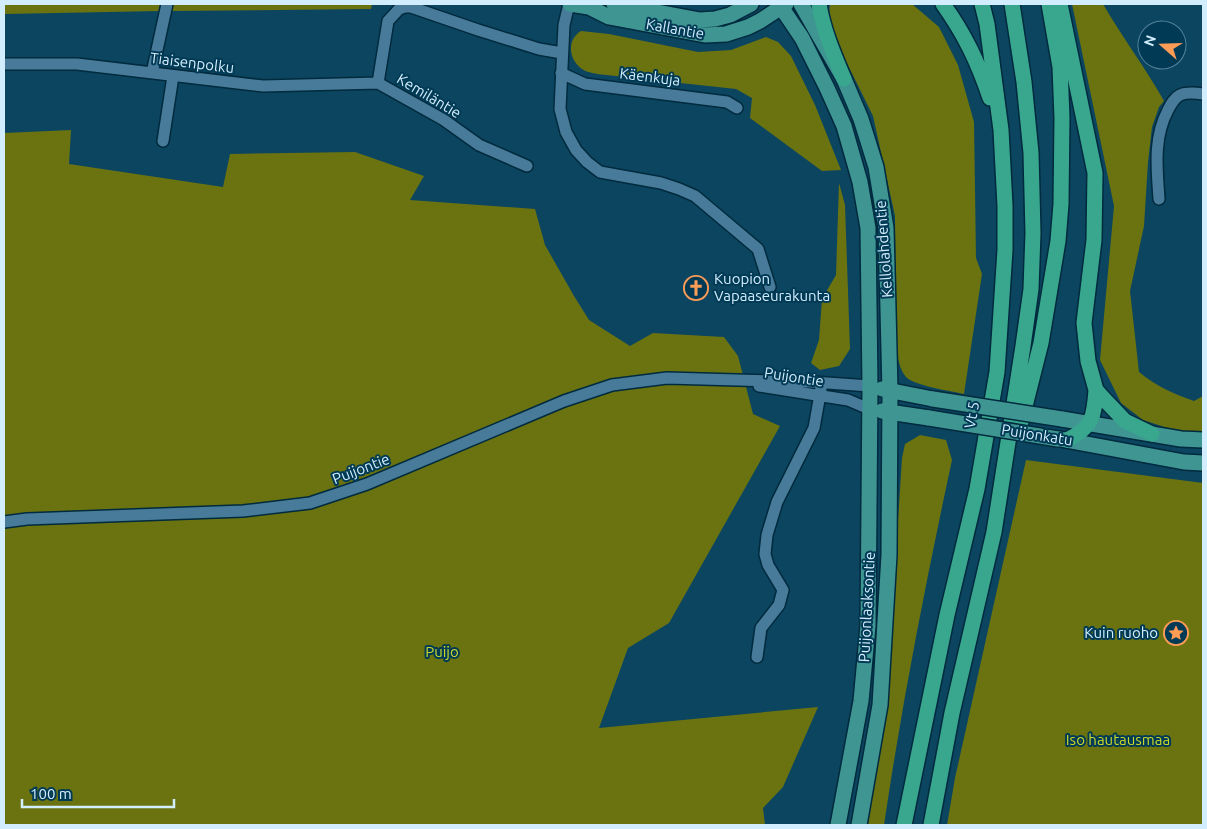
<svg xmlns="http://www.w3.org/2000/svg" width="1207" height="829" font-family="Ubuntu,sans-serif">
<rect width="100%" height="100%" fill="#0c4560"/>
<path fill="#6a7310" d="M 4,4 L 372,4 L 371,9 L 169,11 L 159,70 L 160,11 L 4,14 Z
M 830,4 L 912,4 L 939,27 L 958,65 L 974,122 L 976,258 L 982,274 L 964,394 C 951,391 915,386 906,377 C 899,369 898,357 896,347 L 895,216 L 873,116 L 836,41 L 829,15 Z
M 1072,4 L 1103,4 C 1122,37 1145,67 1164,101 L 1159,107 L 1152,127 L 1148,162 L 1144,226 L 1130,291 L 1139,372 C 1156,386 1174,394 1194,401 L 1203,396 L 1203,432 L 1177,431 L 1143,420 L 1121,403 L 1100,360 L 1114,206 Z
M 581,31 L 609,34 L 698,52 L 731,50 L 766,37 L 778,42 L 791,56 L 815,105 L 841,170 L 822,171 L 750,118 L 752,98 L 736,89 L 597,74 C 593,73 586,72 582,69 C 568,59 567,39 581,31 Z
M 71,130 L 69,164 L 223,187 L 230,154 L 355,152 L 424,176 L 410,200 L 535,209 L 545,245 L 574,296 L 589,320 L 630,346 L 653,333 L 724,337 L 738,356 L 753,414 L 780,426 L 669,623 L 628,648 L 599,728 L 818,707 L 783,787 L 763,808 L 765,825 L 4,825 L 4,133 Z
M 839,183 L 845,205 L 850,349 L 839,366 L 820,370 L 811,363 L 819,340 L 822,299 L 836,275 Z
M 920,435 L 946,440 L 952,460 C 926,581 902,703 884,825 L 868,825 L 886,708 L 902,458 L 905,444 Z
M 1026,460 L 1203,483 L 1203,825 L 947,825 L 955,778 Z"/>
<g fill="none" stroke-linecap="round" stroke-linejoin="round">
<defs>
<path id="minor" d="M 569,4 L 564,25 L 560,109 L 566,132 L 576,150 L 587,162 L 600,172 L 661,183 L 679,189 L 695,196 L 758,249 L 770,287
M 4,64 L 77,64 L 263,86 L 378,83
M 152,73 L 167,4
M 561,73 L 585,84 L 727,102 L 737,108
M 163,141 L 173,76
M 527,166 L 479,145 L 444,120 L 378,83 L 388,21 L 399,9 L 405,7 L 411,7 L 478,30 L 539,49 L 562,53
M 1159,199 C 1157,169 1153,138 1168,110 C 1171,104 1174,98 1180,95 C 1187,92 1196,93 1203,94
M 759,386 L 848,400 L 869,409
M 4,522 L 27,519 L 243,511 L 310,503 L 367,484 L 564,401 L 612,385 L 667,378 L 813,382 L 870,386
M 757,657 L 761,628 L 779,605 L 783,590 L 768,565 L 765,554 L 767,535 L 777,502 L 814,428 L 822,383"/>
<path id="major" d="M 570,4 L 589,7 L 609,17 L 705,35 L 726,34 L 748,27 L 760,21 L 786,4
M 614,4 L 700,20 L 715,19 L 730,15 L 751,4
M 779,4 L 802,38 L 827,88 L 844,126 L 860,182 L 868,228 L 870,386 L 868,626 L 861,701 L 838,825
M 801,4 L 844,79 L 861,119 L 876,167 L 886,228 L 890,391 L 889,555 L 880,705 L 859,825
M 882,389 L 933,399
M 882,411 L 929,418
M 1062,419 L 1181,439 L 1203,440
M 1060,439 L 1184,462 L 1203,463"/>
<path id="highway" d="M 819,4 C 823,30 834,55 844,79
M 943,4 C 965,35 978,62 990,98
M 1060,4 L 1095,173 L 1094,240 L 1084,323 L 1088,361 L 1096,390 L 1104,399 L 1125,421 L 1152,434
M 1020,426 L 1041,343 L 1058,241 L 1061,204 L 1062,118 L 1060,67 L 1049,4
M 1067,440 C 1093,427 1094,417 1096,390
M 904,825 L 947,615 L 977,489 L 997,372 L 1005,250 L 1005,206 L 1001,130 L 987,24 L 982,4
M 931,825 L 952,713 L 994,532 L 1023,346 L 1031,289 L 1033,233 L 1031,153 L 1024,82 L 1012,4"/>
</defs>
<use href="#minor" stroke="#002a3e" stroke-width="14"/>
<use href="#major" stroke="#002a3e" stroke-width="18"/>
<use href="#highway" stroke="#002a3e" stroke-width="18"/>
<use href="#minor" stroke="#477b99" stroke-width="11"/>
<use href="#major" stroke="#3f9592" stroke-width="15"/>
<use href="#highway" stroke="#39a78e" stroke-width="15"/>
<defs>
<path id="major-bridge" d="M 933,399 L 1062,419
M 929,418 L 1058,439"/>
</defs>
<use href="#major-bridge" stroke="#002a3e" stroke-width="18" stroke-linecap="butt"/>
<use href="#major-bridge" stroke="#3f9592" stroke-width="15"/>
</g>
<defs>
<symbol id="church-ring" viewBox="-11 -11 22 22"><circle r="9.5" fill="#003a55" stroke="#fd9c56" stroke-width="1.5"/><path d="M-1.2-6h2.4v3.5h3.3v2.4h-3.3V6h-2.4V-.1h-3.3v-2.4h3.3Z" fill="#fd9c56"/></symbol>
<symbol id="sight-ring" viewBox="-11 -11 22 22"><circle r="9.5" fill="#003a55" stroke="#fd9c56" stroke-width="1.5"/><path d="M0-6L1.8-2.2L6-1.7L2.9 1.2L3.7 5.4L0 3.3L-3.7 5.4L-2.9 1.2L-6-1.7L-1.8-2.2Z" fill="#fd9c56"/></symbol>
</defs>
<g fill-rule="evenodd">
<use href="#church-ring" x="682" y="274" width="28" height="28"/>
<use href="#sight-ring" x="1162" y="619" width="28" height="28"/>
</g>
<g text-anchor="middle" stroke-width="4" stroke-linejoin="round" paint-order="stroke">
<g font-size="15" fill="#d2edfd" stroke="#003a55">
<text transform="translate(675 29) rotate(10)" y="5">Kallantie</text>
<text transform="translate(192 63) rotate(7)" y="5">Tiaisenpolku</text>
<text transform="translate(650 77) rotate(7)" y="5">Käenkuja</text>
<text transform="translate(429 96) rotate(31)" y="5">Kemiläntie</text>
<text transform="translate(884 249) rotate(-94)" y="5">Kellolahdentie</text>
<text transform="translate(794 377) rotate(9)" y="5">Puijontie</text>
<text transform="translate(972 415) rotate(-80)" y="5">Vt 5</text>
<text transform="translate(1037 435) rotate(9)" y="5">Puijonkatu</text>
<text transform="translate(361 469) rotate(-21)" y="5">Puijontie</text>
<text transform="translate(867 607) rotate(-87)" y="5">Puijonlaaksontie</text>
</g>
<g font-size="15" fill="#d2edfd" stroke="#003a55" text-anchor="start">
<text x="714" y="284">Kuopion<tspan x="714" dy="17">Vapaaseurakunta</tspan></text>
<text x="1158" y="638" text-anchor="end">Kuin ruoho</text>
</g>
<g font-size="15" fill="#cad92a" stroke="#003a55">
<text x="442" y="657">Puijo</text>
<text x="1118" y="745">Iso hautausmaa</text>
</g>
</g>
<rect width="1207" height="829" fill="none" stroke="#d2edfd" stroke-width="10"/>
<g transform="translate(1162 45) rotate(290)"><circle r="24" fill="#003a55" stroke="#548298"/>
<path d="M0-4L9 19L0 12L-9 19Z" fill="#fd9c56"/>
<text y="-8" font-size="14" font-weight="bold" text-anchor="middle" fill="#d2edfd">N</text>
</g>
<path d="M22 799v8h152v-8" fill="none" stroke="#d2edfd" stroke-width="2.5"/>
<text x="30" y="799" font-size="15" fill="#d2edfd" stroke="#003a55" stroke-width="4" paint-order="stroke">100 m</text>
</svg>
